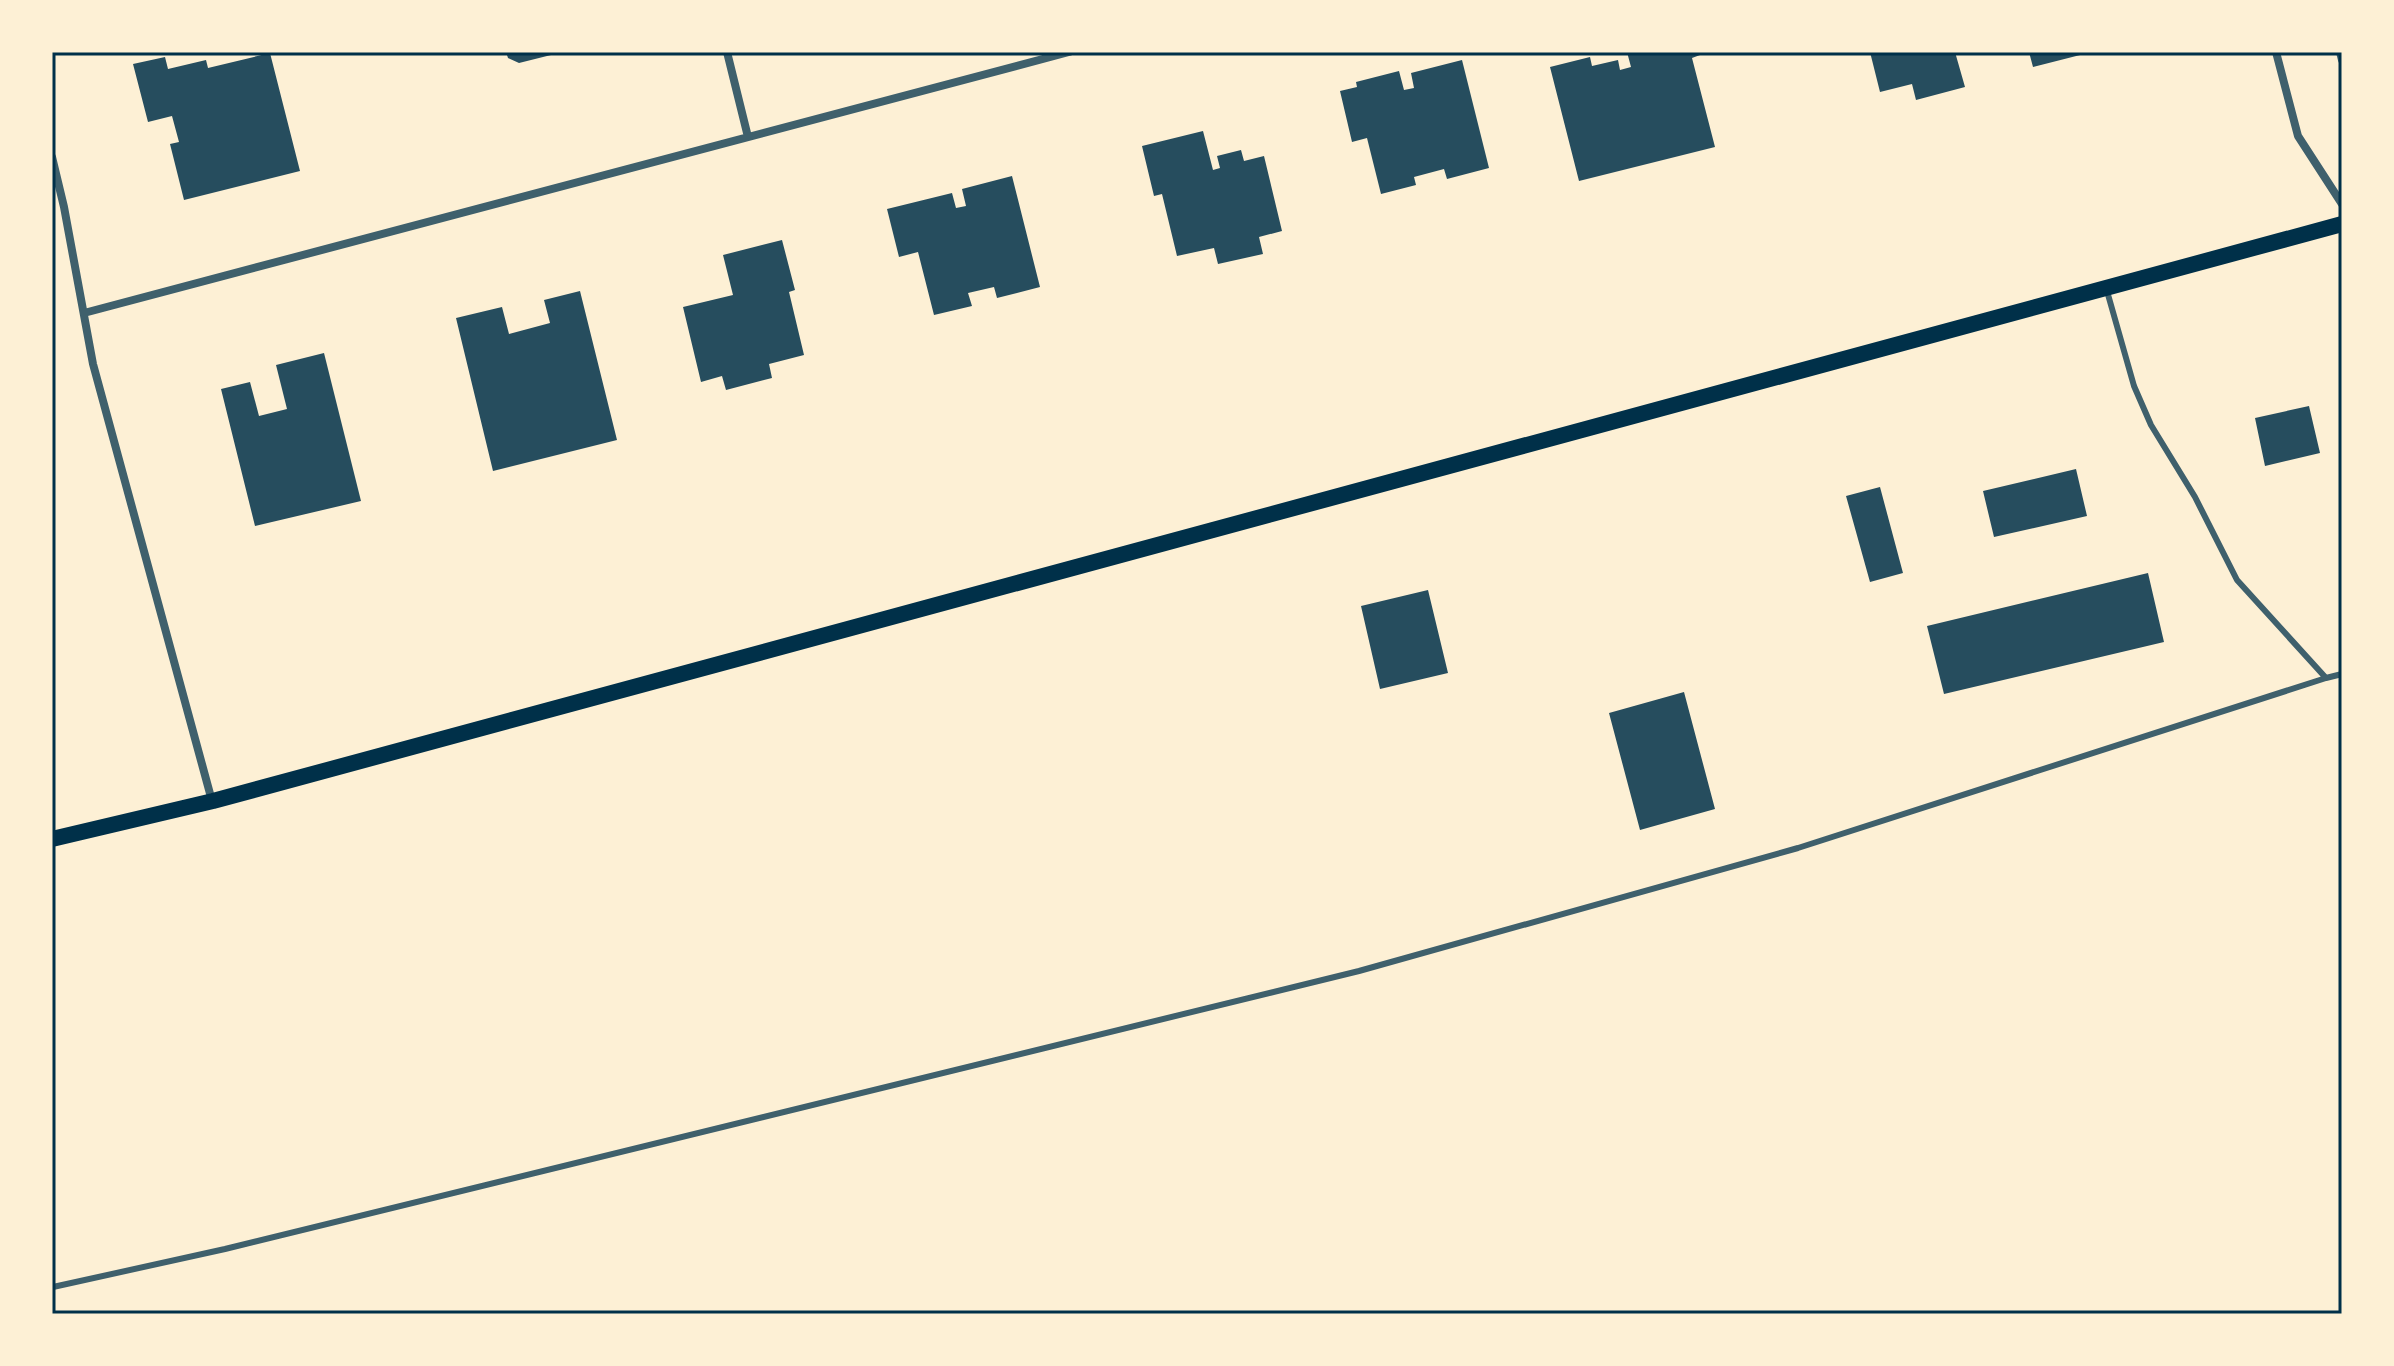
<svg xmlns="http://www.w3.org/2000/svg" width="2394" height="1366" font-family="Montserrat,sans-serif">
<rect width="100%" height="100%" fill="#fdf0d5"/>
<path fill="#264d5e" d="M 506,52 L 558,52 L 559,53 L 519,63 L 508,58 Z
M 1627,52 L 1708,52 L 1692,58 L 1715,147 L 1579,181 L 1550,67 L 1590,57 L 1592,66 L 1618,60 L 1620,70 L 1631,67 Z
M 1870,52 L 1955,52 L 1965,87 L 1916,100 L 1912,84 L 1880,92 Z
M 2029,52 L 2088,52 L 2088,53 L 2033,67 Z
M 270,53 L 300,171 L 184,200 L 170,144 L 179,142 L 172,116 L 148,122 L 133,64 L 165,57 L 168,69 L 206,60 L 208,68 Z
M 1462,60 L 1489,168 L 1447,179 L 1444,169 L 1414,177 L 1416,185 L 1381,194 L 1367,138 L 1352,142 L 1340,91 L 1357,87 L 1356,82 L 1399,71 L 1404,90 L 1414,88 L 1411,73 Z
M 1203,131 L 1213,170 L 1220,168 L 1217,156 L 1241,150 L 1244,161 L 1264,156 L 1282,231 L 1259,237 L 1263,254 L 1218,264 L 1214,248 L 1177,256 L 1162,194 L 1154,196 L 1142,146 Z
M 1012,176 L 1040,287 L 997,298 L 994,287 L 968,293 L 972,306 L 934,315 L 918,252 L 899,257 L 887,209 L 952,193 L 956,208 L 966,206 L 962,189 Z
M 782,240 L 795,290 L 789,292 L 804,355 L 769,364 L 772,378 L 726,390 L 722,376 L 701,382 L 683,307 L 733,295 L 723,255 Z
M 580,291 L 617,440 L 493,471 L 456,318 L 502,307 L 509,334 L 550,323 L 544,300 Z
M 324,353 L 361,501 L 255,526 L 221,389 L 250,382 L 259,416 L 287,409 L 276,365 Z
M 2309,406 L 2320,453 L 2265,466 L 2255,418 Z
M 2076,469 L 2087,516 L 1994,537 L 1983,491 Z
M 1880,487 L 1903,573 L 1870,582 L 1846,496 Z
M 2148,573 L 2164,642 L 1944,694 L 1927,626 Z
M 1428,590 L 1448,673 L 1380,689 L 1361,606 Z
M 1684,692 L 1715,809 L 1640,830 L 1609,713 Z"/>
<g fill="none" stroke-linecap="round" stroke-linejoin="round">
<path stroke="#3f606c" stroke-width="6" d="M 2107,291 L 2134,386 L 2151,425 L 2195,497 L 2237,580 L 2326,678 L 2342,674
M 53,1287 L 225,1249 L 1359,971 L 1798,848 L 2326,678"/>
<path stroke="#3f606c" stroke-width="8" d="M 727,52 L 748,137
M 2276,52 L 2298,136 L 2342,204
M 2340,52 L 2342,60
M 52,157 L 64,207 L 93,364 L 212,801
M 84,313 L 1069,52"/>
<path stroke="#003049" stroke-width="16" d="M 52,839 L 213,801 L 2342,224"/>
</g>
<rect width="2394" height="1366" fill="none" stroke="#fdf0d5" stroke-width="108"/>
<rect x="54" y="54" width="2286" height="1258" fill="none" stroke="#003049" stroke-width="3"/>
</svg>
